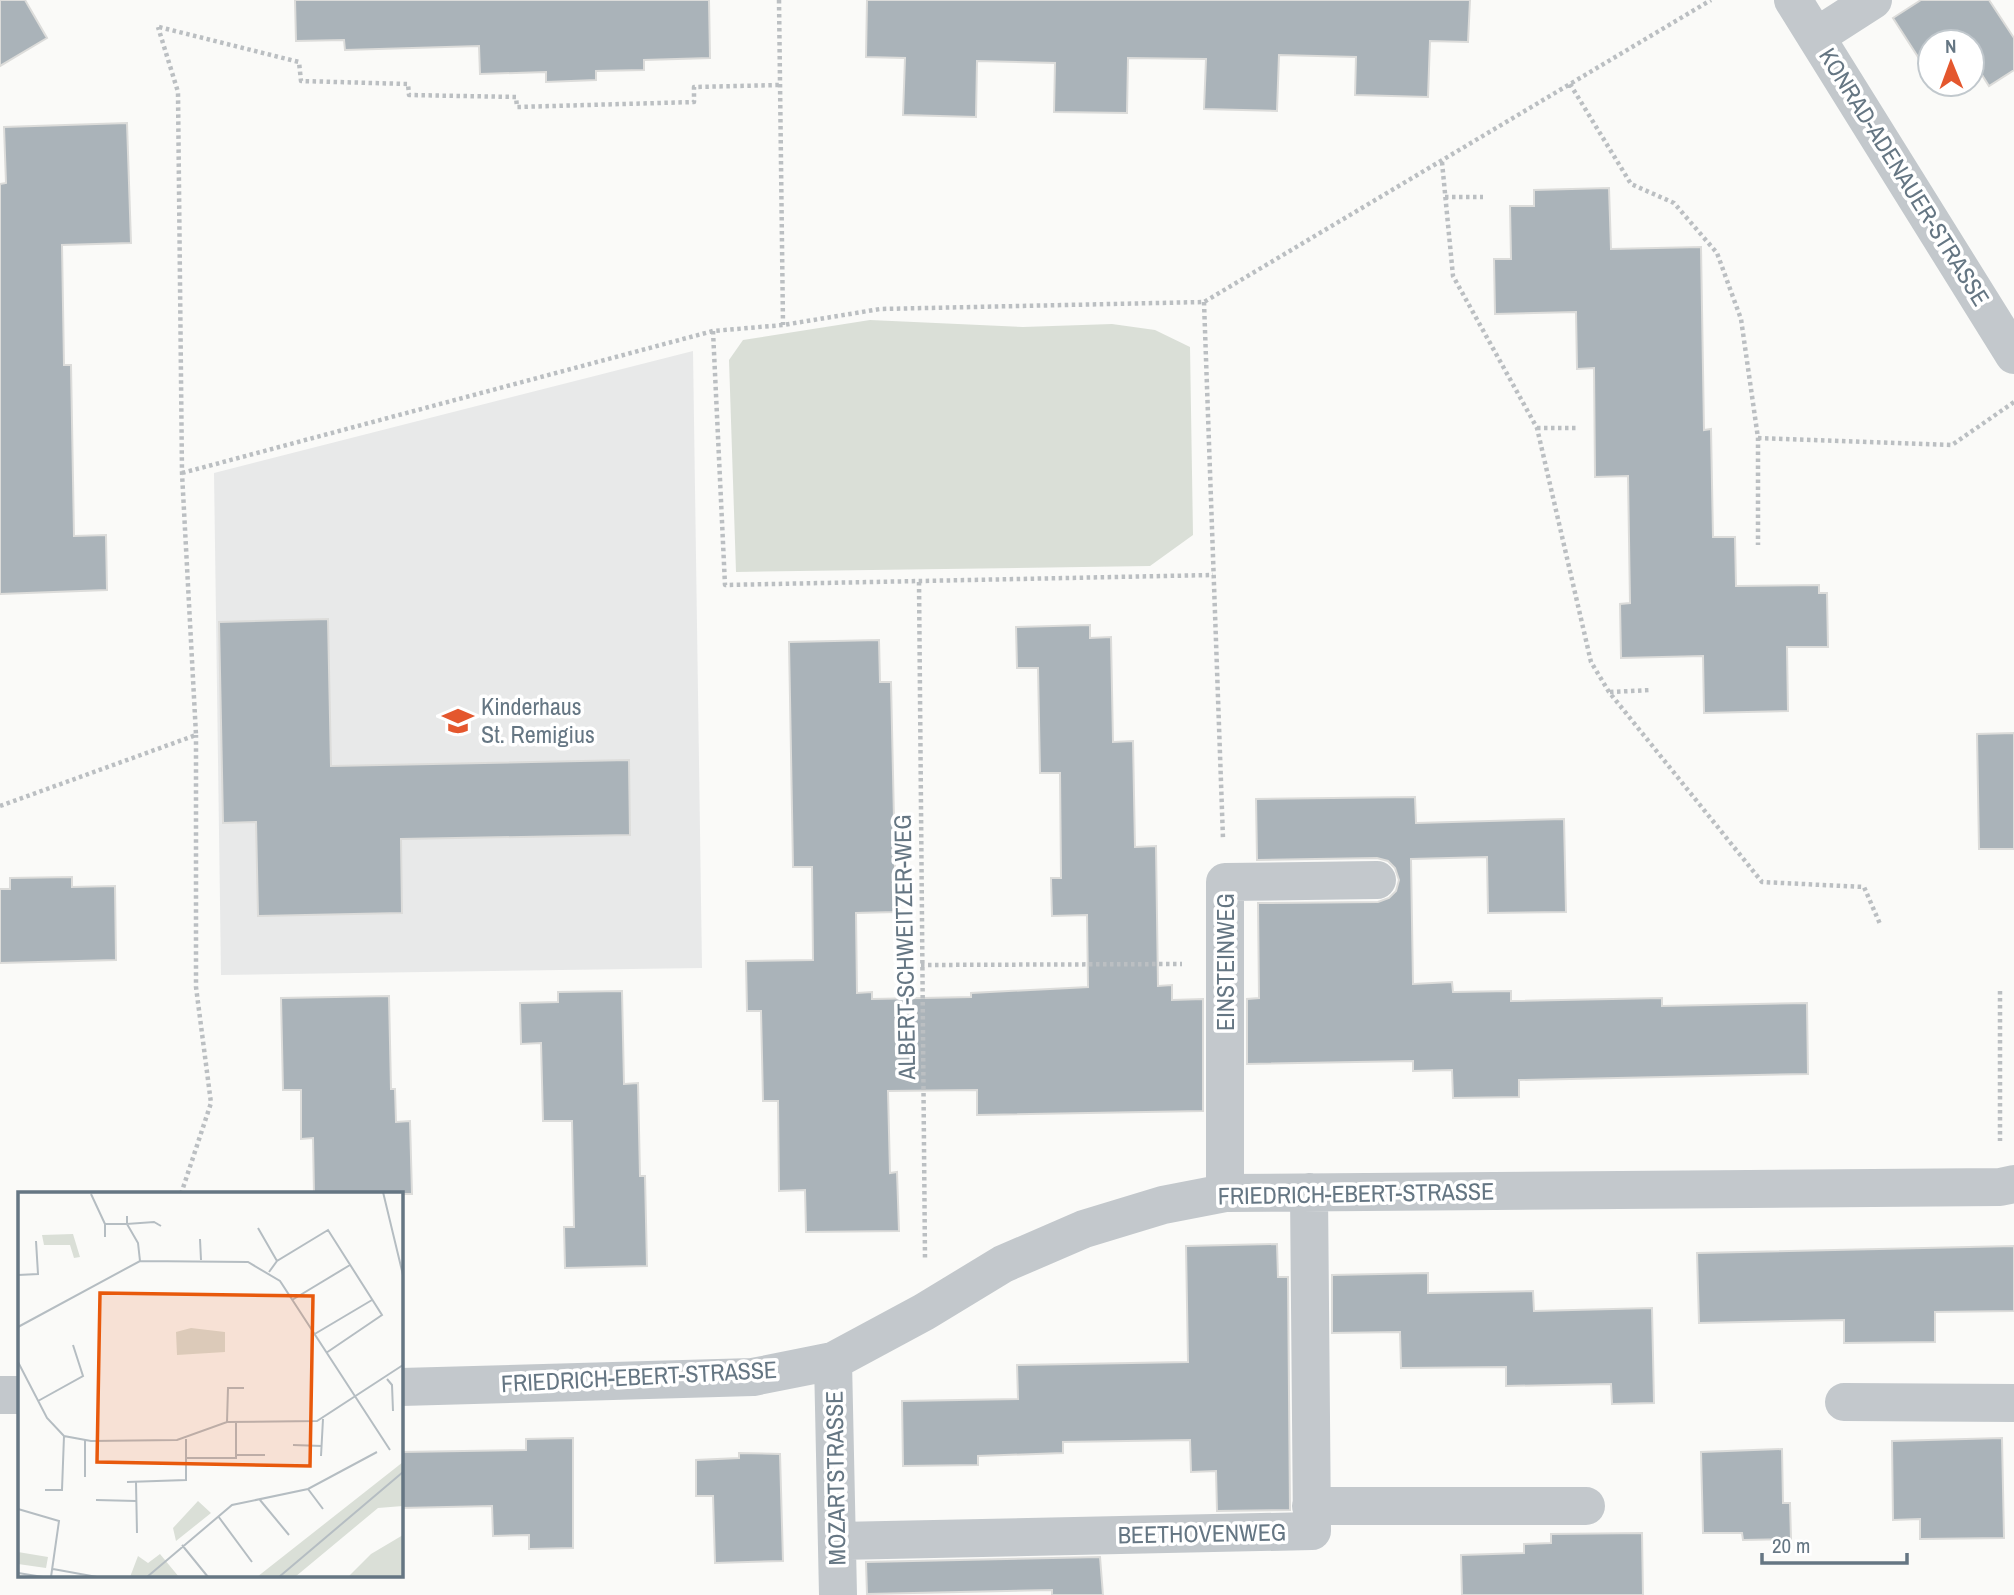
<svg xmlns="http://www.w3.org/2000/svg" width="2014" height="1595" font-family="'Archivo Narrow',sans-serif">
<rect width="100%" height="100%" fill="#fafaf8"/>
<path fill="#e8e9e9" d="M 693,351 L 702,968 L 221,975 L 214,473 Z"/>
<path fill="#dadfd7" d="M 870,320 L 1023,327 L 1112,324 L 1155,330 L 1190,347 L 1193,535 L 1150,566 L 736,572 L 729,360 L 743,340 Z"/>
<path fill="#aab3b9" stroke="#dcdcda" stroke-width="2" d="M 0,0 L 25,0 L 47,38 L 0,66 Z
M 295,0 L 709,0 L 710,58 L 644,60 L 644,70 L 596,71 L 596,80 L 546,82 L 546,72 L 480,74 L 479,46 L 345,50 L 344,40 L 296,41 Z
M 867,0 L 1470,0 L 1468,42 L 1430,41 L 1428,97 L 1355,95 L 1356,57 L 1279,55 L 1277,111 L 1204,109 L 1206,59 L 1128,58 L 1127,113 L 1054,112 L 1055,63 L 977,61 L 976,117 L 903,115 L 905,58 L 866,57 Z
M 1921,0 L 1989,0 L 2014,38 L 2014,70 L 1989,86 L 1972,59 L 1972,42 L 1930,42 L 1929,74 L 1893,18 Z
M 127,123 L 131,243 L 62,245 L 64,365 L 71,365 L 74,536 L 106,535 L 107,590 L 0,594 L 0,184 L 6,183 L 4,127 Z
M 1609,188 L 1611,249 L 1701,247 L 1704,430 L 1711,429 L 1713,537 L 1735,537 L 1736,586 L 1819,585 L 1819,593 L 1827,593 L 1828,647 L 1787,647 L 1788,711 L 1704,713 L 1703,656 L 1621,658 L 1620,604 L 1630,603 L 1628,476 L 1595,477 L 1594,368 L 1577,369 L 1576,312 L 1495,314 L 1494,259 L 1511,259 L 1510,206 L 1534,206 L 1534,190 Z
M 328,619 L 331,766 L 629,760 L 630,835 L 401,839 L 402,913 L 258,916 L 256,822 L 223,823 L 219,622 Z
M 1090,625 L 1090,638 L 1111,637 L 1113,742 L 1133,741 L 1135,847 L 1156,846 L 1158,986 L 1172,985 L 1172,1000 L 1203,999 L 1203,1111 L 977,1115 L 977,1090 L 888,1091 L 890,1173 L 897,1172 L 899,1231 L 806,1232 L 805,1190 L 779,1191 L 778,1101 L 763,1101 L 761,1011 L 747,1011 L 746,961 L 813,960 L 812,867 L 793,867 L 789,642 L 879,640 L 880,682 L 891,682 L 896,912 L 856,913 L 857,993 L 872,992 L 872,999 L 971,997 L 971,993 L 1088,987 L 1087,915 L 1052,916 L 1051,878 L 1061,878 L 1060,773 L 1040,773 L 1038,668 L 1017,668 L 1016,627 Z
M 2014,733 L 2014,849 L 1979,849 L 1977,734 Z
M 1415,797 L 1416,823 L 1564,819 L 1566,912 L 1488,913 L 1487,857 L 1411,859 L 1413,984 L 1452,982 L 1453,992 L 1511,991 L 1511,1001 L 1662,998 L 1662,1006 L 1807,1003 L 1808,1074 L 1519,1080 L 1519,1097 L 1453,1098 L 1452,1070 L 1413,1071 L 1413,1061 L 1247,1064 L 1247,999 L 1259,998 L 1258,903 L 1378,902 L 1389,898 L 1396,891 L 1399,880 L 1395,868 L 1388,861 L 1377,858 L 1257,860 L 1256,799 Z
M 72,877 L 72,887 L 115,886 L 116,960 L 0,963 L 0,889 L 10,889 L 10,878 Z
M 622,991 L 624,1084 L 638,1083 L 640,1176 L 645,1176 L 647,1266 L 565,1268 L 564,1227 L 574,1227 L 572,1121 L 543,1121 L 541,1043 L 521,1044 L 520,1003 L 558,1002 L 558,992 Z
M 389,996 L 391,1089 L 395,1089 L 396,1122 L 410,1121 L 412,1194 L 314,1194 L 313,1138 L 301,1139 L 301,1090 L 283,1090 L 281,998 Z
M 1277,1244 L 1278,1277 L 1288,1277 L 1290,1510 L 1217,1511 L 1216,1471 L 1191,1472 L 1190,1440 L 1063,1442 L 1063,1453 L 978,1456 L 978,1465 L 903,1466 L 902,1401 L 1018,1399 L 1017,1365 L 1188,1362 L 1186,1246 Z
M 2014,1246 L 2014,1311 L 1935,1312 L 1935,1342 L 1844,1343 L 1844,1320 L 1699,1323 L 1697,1253 Z
M 1428,1273 L 1428,1293 L 1533,1291 L 1534,1311 L 1652,1308 L 1654,1403 L 1612,1404 L 1611,1384 L 1506,1386 L 1506,1367 L 1401,1368 L 1400,1332 L 1332,1333 L 1332,1275 Z
M 573,1438 L 573,1548 L 529,1549 L 529,1535 L 493,1536 L 492,1506 L 401,1508 L 401,1452 L 526,1450 L 526,1439 Z
M 2002,1438 L 2004,1538 L 1920,1539 L 1920,1519 L 1893,1520 L 1892,1441 Z
M 1782,1449 L 1783,1503 L 1790,1503 L 1791,1539 L 1743,1540 L 1742,1533 L 1703,1533 L 1701,1452 Z
M 739,1453 L 780,1454 L 783,1561 L 715,1563 L 713,1496 L 696,1496 L 696,1460 L 739,1458 Z
M 1642,1533 L 1643,1595 L 1462,1595 L 1461,1555 L 1524,1553 L 1524,1544 L 1551,1543 L 1551,1534 Z
M 1100,1557 L 1103,1595 L 1052,1595 L 1052,1590 L 867,1594 L 866,1562 Z"/>
<g fill="none" stroke-linecap="round" stroke-linejoin="round">
<path stroke="#bbbfc2" stroke-width="4.5" stroke-dasharray="3.5 3.5" stroke-linecap="butt" d="M 779,0 L 783,325
M 159,27 L 299,62 L 301,81 L 408,84 L 409,95 L 516,97 L 517,107 L 694,102 L 694,87 L 779,85
M 1570,84 L 1631,184 L 1674,203 L 1717,253 L 1741,319 L 1758,438 L 1758,545
M 1442,162 L 1453,276 L 1537,428 L 1591,662 L 1609,692 L 1762,882 L 1864,887 L 1880,924
M 1445,197 L 1483,197
M 1204,302 L 1223,839
M 713,331 L 725,585 L 1213,575
M 1537,428 L 1578,428
M 1758,438 L 1952,445 L 2014,402
M 182,473 L 713,331 L 783,325 L 880,309 L 1204,302 L 1711,0
M 919,582 L 925,1259
M 1610,692 L 1651,690
M 0,806 L 196,735 L 182,473 L 178,92 L 158,27
M 921,965 L 1182,964
M 2000,991 L 2000,1141
M 181,1194 L 211,1103 L 196,987 L 196,735"/>
<path stroke="#c3c8cc" stroke-width="38" d="M 1793,0 L 2014,355
M 1817,36 L 1873,0
M 1225,1193 L 1225,882 L 1377,880
M 833,1361 L 838,1595
M 401,1387 L 753,1377 L 833,1361 L 924,1312 L 1003,1264 L 1084,1229 L 1163,1205 L 1225,1193 L 2000,1187 L 2014,1184
M 0,1395 L 19,1395
M 1844,1402 L 2014,1403
M 1311,1506 L 1586,1506
M 838,1541 L 1312,1531 L 1309,1192"/>
</g>
<defs>
<symbol id="school-bare" viewBox="-9 -9 18 18"><path d="M0-5L7-2L0 1L-7-2ZM-4 1L0 2.5L4 1V4Q0 6-4 4Z" fill="#e4572e" stroke="#fff" stroke-width="2.5" paint-order="stroke"/></symbol>
</defs>
<g fill-rule="evenodd">
<use href="#school-bare" x="436" y="699" width="44" height="44"/>
</g>
<g text-anchor="middle" stroke-width="7" stroke-linejoin="round" paint-order="stroke">
<g font-size="24" fill="#657683" stroke="#fff">
<text transform="translate(1904 177) rotate(58)" y="8">KONRAD-ADENAUER-STRASSE</text>
<text transform="translate(905 947) rotate(-91)" y="8">ALBERT-SCHWEITZER-WEG</text>
<text transform="translate(1226 962) rotate(-90)" y="8">EINSTEINWEG</text>
<text transform="translate(1356 1194) rotate(-1)" y="8">FRIEDRICH-EBERT-STRASSE</text>
<text transform="translate(639 1377) rotate(-3)" y="8">FRIEDRICH-EBERT-STRASSE</text>
<text transform="translate(836 1478) rotate(-91)" y="8">MOZARTSTRASSE</text>
<text transform="translate(1202 1534) rotate(-1)" y="8">BEETHOVENWEG</text>
</g>
<g font-size="24" fill="#657683" stroke="#fff" text-anchor="start">
<text x="481" y="715">Kinderhaus<tspan x="481" dy="28">St. Remigius</tspan></text>
</g>
</g>
<g transform="translate(18 1192)">
<rect width="385" height="385" fill="#fafaf8"/>
<path d="M 55,42 L 62,65 L 56,66 L 52,53 L 26,53 L 24,43 ZM 173,136 L 207,140 L 207,160 L 159,163 L 158,140 ZM 385,270 L 385,314 L 360,316 L 277,385 L 239,385 ZM 180,309 L 193,321 L 158,349 L 155,336 ZM 385,343 L 385,385 L 330,385 L 353,362 ZM 0,360 L 30,365 L 28,376 L 0,372 ZM 142,362 L 161,385 L 112,385 L 120,364 L 130,371 Z" fill="#dadfd7"/>
<path fill="none" stroke="#b5bdc2" stroke-width="2" d="M 365,0 L 385,83M 73,2 L 87,32 L 87,45M 109,24 L 109,32 L 136,30 L 143,34M 87,32 L 109,32 L 120,51 L 122,69M 240,36 L 259,69M 182,47 L 183,68M 251,80 L 259,69 L 310,38 L 364,123 L 308,161M 0,83 L 20,82 L 18,49M 274,108 L 332,73M 0,135 L 122,69 L 230,70 L 262,89 L 372,258M 295,143 L 354,108M 0,170 L 29,226 L 46,244 L 73,249 L 159,248 L 209,230 L 299,229 L 385,173M 369,187 L 374,193 L 375,219M 20,209 L 65,184 L 55,153M 209,230 L 210,196 L 226,196M 275,253 L 304,254M 218,263 L 247,263M 303,264 L 305,227M 168,266 L 218,266 L 218,230M 67,285 L 67,248M 109,290 L 168,288 L 168,247M 118,290 L 119,341M 290,297 L 305,317M 27,298 L 44,298 L 46,244M 78,308 L 118,309M 242,308 L 271,343M 0,317 L 41,329 L 33,385M 200,324 L 234,370M 164,353 L 190,385M 35,377 L 79,385M 0,381 L 25,385M 129,385 L 214,313 L 290,297 L 359,260M 261,385 L 385,280"/>
<path fill="#e8590c" fill-opacity="0.15" stroke="#e8590c" stroke-width="3.5" d="M 82,101 L 295,104 L 292,274 L 79,270 Z"/>
<rect width="385" height="385" fill="none" stroke="#657683" stroke-width="3.5"/>
</g>
<g transform="translate(1951 63) rotate(359)"><circle r="33" fill="#ffffff" stroke="#c1c8cd" stroke-width="2"/>
<path d="M0-5L12 26L0 18L-12 26Z" fill="#e4572e"/>
<text y="-10" font-size="19" font-weight="bold" text-anchor="middle" fill="#657683">N</text>
</g>
<path d="M1762 1553v10h145v-10" fill="none" stroke="#657683" stroke-width="3.5"/>
<text x="1772" y="1553" font-size="21" fill="#657683" stroke="#ffffff" stroke-width="5" paint-order="stroke">20 m</text>
</svg>
